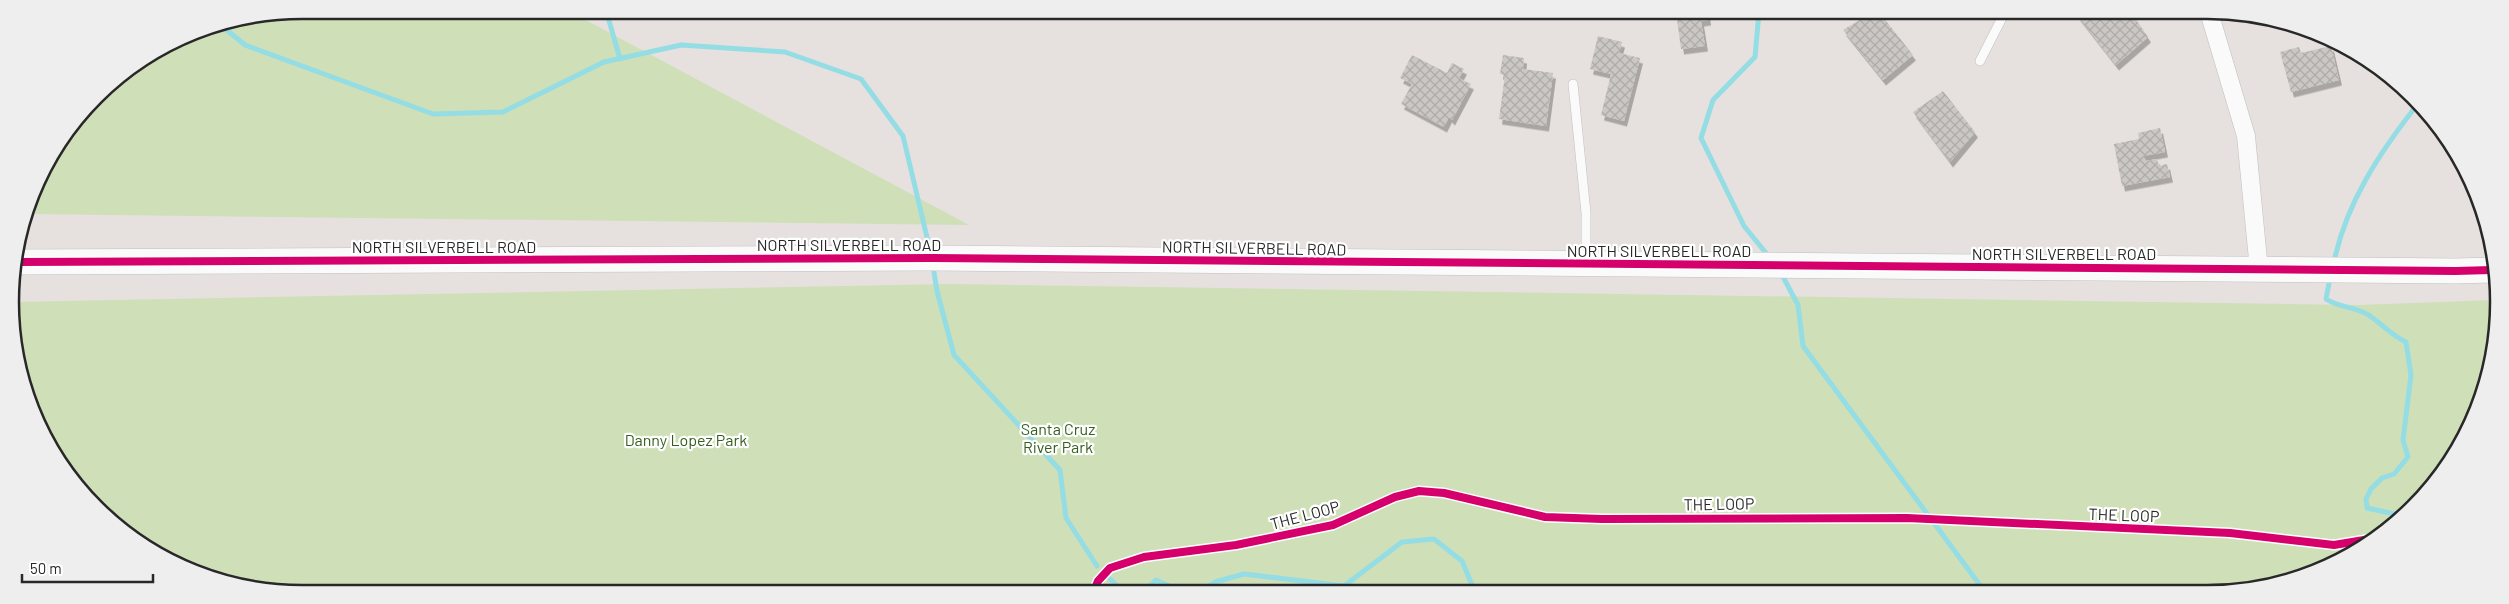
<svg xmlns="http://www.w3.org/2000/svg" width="2509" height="604" font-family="Barlow,sans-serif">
<defs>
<pattern id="building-cross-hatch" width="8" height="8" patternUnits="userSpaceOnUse" patternTransform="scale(1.25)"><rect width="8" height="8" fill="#cbc7c5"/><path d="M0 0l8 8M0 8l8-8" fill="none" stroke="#aeaba9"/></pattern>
<filter id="shadow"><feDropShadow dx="3" dy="5.5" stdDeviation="0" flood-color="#0004"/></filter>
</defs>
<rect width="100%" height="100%" fill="#e6e1de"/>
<path fill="#cfdfb8" d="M 302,10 L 567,10 L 969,225 L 29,214 L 40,173 L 109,83 L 191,32 Z
M 950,284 L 2358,305 L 2494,300 L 2496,340 L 2469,431 L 2413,509 L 2336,564 L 2245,592 L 264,591 L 156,555 L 71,480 L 20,378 L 13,302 Z"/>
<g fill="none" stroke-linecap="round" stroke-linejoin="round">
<path stroke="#94dde4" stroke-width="5" d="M 606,10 L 620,59
M 1759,12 L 1755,57 L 1713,100 L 1701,138 L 1744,226 L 1770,258
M 222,26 L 245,45 L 433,114 L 503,112 L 604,62 L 681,45 L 785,52 L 861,79 L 903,136 L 930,250
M 2334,262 C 2346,203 2380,152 2417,105
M 933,266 L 937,291 L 954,355 L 1060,470 L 1066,518 L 1097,566
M 1781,273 L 1798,305 L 1803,346 L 1985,592
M 2330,278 L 2326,299 C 2339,308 2358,307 2370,316 C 2383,325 2391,335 2406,342 L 2411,375 L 2403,440 L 2408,457 L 2394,474 L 2382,478 L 2371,489 L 2366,499 L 2367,508 L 2404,516
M 1110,579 L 1123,591
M 1144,591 L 1156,580 L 1181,591
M 1202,591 L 1215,582 L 1244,574 L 1344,586 L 1402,542 L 1434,539 L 1462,561 L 1475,592"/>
</g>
<path fill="url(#building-cross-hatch)" filter="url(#shadow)" d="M 1676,12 L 1707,12 L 1708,20 L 1701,21 L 1705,46 L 1681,49 Z
M 1873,12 L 1879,12 L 1913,55 L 1883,80 L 1843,30 Z
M 2081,12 L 2131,12 L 2148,37 L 2116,65 L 2077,15 Z
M 1598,36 L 1622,42 L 1619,53 L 1640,58 L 1624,121 L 1601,115 L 1611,74 L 1590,69 Z
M 2331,46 L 2339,80 L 2291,92 L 2280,52 L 2299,47 L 2301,53 Z
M 1412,55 L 1447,73 L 1452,63 L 1464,69 L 1459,78 L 1471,84 L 1452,120 L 1449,117 L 1444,127 L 1401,104 L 1412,84 L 1400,78 Z
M 1503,55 L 1524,58 L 1523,69 L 1553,73 L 1546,126 L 1499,119 L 1505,75 L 1500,74 Z
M 1943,91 L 1975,132 L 1950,162 L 1913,112 Z
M 2160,128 L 2165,152 L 2143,156 L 2146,161 L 2157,159 L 2159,166 L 2167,164 L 2170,177 L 2122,186 L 2114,144 L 2139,139 L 2138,133 Z"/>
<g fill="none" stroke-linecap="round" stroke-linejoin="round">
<defs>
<path id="lane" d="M 1980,61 L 2005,12
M 1573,84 L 1586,213 L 1586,261"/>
<path id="street" d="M 2209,12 L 2246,136 L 2259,270"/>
<path id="secondary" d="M 16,262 L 932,258 L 2455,271 L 2492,270"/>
</defs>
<use href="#lane" stroke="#c0bfbf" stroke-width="10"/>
<use href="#street" stroke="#c0bfbf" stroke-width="19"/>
<use href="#secondary" stroke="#c0bfbf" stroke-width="26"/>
<use href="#lane" stroke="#fbfafa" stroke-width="9"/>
<use href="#street" stroke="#fbfafa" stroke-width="18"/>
<use href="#secondary" stroke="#fbfafa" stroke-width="25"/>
<defs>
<path id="cycleway" d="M 16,262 L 932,258 L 2455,271 L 2492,270
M 1094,591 L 1098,581 L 1110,568 L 1144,557 L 1236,545 L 1333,525 L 1395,497 L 1419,491 L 1444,493 L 1545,517 L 1602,519 L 1907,518 L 2230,533 L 2334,545 L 2370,539"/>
</defs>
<use href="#cycleway" stroke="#fff" stroke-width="11"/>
<use href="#cycleway" stroke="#d6006c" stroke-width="8"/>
</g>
<g text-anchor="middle" stroke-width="4.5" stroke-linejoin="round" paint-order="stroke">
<g font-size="16" fill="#282828" stroke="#fff">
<text x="849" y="251">NORTH SILVERBELL ROAD</text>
<text x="444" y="253">NORTH SILVERBELL ROAD</text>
<text transform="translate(1254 248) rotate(1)" y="6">NORTH SILVERBELL ROAD</text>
<text x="1659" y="257">NORTH SILVERBELL ROAD</text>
<text x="2064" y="260">NORTH SILVERBELL ROAD</text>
<text transform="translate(1719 504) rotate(-1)" y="6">THE LOOP</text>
<text transform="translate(1305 515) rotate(-15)" y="6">THE LOOP</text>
<text transform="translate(2124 515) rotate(2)" y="6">THE LOOP</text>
</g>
<g font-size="16" fill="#365f1d" stroke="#fff">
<text x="1058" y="435">Santa Cruz<tspan x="1058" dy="18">River Park</tspan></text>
<text x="686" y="446">Danny Lopez Park</text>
</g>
</g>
<path d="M0 0H2509V604H0ZM302 19H2207A283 283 0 0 1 2490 302V302A283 283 0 0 1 2207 585H302A283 283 0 0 1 19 302V302A283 283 0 0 1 302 19Z" fill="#eee" fill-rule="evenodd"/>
<path fill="none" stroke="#282828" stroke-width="2.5" d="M302 19H2207A283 283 0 0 1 2490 302V302A283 283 0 0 1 2207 585H302A283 283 0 0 1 19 302V302A283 283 0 0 1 302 19Z"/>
<path d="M22 574v8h131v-8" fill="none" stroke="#282828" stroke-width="2.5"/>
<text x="30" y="574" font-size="15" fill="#282828" stroke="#ffffff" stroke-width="4" paint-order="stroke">50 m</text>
</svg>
